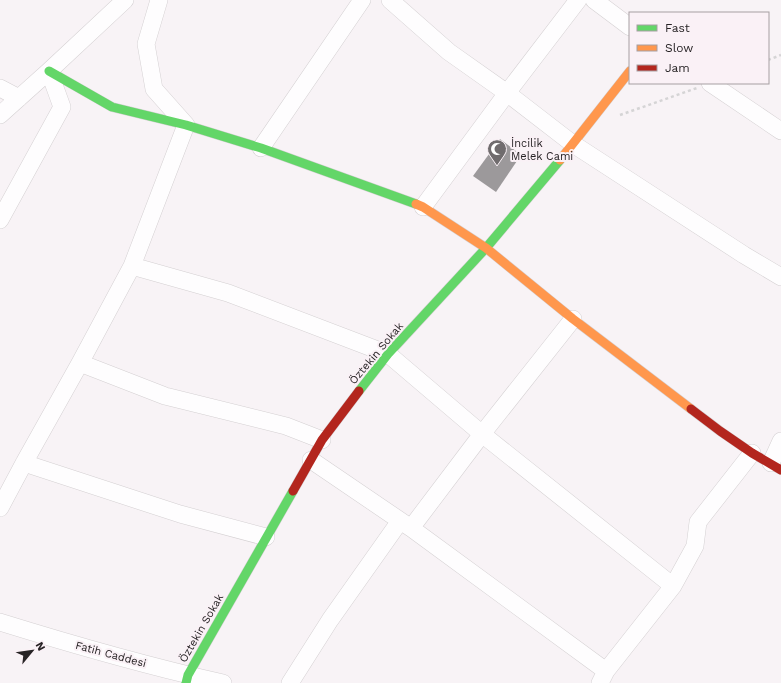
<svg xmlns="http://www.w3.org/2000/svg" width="781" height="683" font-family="'Work Sans',sans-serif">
<rect width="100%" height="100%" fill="#f8f3f6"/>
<path fill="#9c999b" d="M 500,139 L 521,155 L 496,192 L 473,176 Z"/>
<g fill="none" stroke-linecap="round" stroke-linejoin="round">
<defs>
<path id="street" d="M 390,0 L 449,52 L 507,93 L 573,144 L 744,255 L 781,277
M 594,0 L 630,27
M 710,83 L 781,131
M 0,88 L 19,98
M 0,115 L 49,71 L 125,0
M 261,148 L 362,0
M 423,207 L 507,93 L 578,0
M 0,220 L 62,107 L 49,71
M 132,266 L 228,293 L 388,354 L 482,434 L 673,586
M 80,363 L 165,396 L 286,426 L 322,440
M 311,460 L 411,528 L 606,671
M 24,463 L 180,514 L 266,537
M 771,463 L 781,441
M 0,508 L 24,463 L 80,363 L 132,266 L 186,125 L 154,89 L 146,44 L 159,0
M 411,528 L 482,434 L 573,319
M 0,622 C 74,645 148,666 223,683
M 290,683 L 330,620 L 400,521
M 600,683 L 606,671 L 673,586 L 695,546 L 698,522 L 752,453"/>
<path id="fast" d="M 49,71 L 112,107 L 186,125 L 261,148 L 416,204
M 359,391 L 388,354 L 486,248 L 560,160
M 186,683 L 188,675 L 293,491"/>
<path id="slow" d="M 560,160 L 630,71
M 416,204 L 423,207 L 486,248 L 573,319 L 691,409"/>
<path id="jam" d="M 691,409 L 720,431 L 752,453 L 781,470
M 293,491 L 322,440 L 359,391"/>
</defs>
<use href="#street" stroke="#d4d0d2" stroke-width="18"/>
<use href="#fast" stroke="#d4d0d2" stroke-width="10"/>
<use href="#slow" stroke="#d4d0d2" stroke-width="10"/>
<use href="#jam" stroke="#d4d0d2" stroke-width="10"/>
<path stroke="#d5d4d5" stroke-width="2.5" stroke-dasharray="3 3" stroke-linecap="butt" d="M 768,60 L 781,55
M 620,115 L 697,88"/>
<use href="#street" stroke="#fefdfe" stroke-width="17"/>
<use href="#fast" stroke="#63d668" stroke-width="9"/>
<use href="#slow" stroke="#ff974d" stroke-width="9"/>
<use href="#jam" stroke="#b3261e" stroke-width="9"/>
</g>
<defs>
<symbol id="mosque-pin" viewBox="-11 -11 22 30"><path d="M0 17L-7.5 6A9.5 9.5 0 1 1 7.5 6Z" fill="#706c6e" stroke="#faf1f6"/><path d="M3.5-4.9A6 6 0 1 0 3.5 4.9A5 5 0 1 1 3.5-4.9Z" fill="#fff"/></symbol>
</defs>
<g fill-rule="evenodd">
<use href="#mosque-pin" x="486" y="138" width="22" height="30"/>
</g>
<g text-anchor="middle" stroke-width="4" stroke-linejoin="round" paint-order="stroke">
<g font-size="11" fill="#272325" stroke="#faf1f6" text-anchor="start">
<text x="511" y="147">İncilik<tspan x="511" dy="13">Melek Cami</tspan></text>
</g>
<g font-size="11" fill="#272325" stroke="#faf1f6">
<text transform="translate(376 353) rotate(-50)" y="4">Öztekin Sokak</text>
<text transform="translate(201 628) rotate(-60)" y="4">Öztekin Sokak</text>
<text transform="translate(111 654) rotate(15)" y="4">Fatih Caddesi</text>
</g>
</g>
<rect x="629" y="12" width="140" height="72" fill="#faf1f6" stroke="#a69fa2"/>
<rect x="637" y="25" width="20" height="6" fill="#63d668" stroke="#a69fa2"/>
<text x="665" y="32" font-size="12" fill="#272325">Fast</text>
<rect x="637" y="45" width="20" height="6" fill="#ff974d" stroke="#a69fa2"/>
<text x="665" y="52" font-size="12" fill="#272325">Slow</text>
<rect x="637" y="65" width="20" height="6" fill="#b3261e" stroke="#a69fa2"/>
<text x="665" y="72" font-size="12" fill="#272325">Jam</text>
<g transform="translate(32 651) rotate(61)" stroke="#faf1f6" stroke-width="3" paint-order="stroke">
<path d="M0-3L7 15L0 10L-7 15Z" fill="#272325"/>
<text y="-6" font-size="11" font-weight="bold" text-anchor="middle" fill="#272325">N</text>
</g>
</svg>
